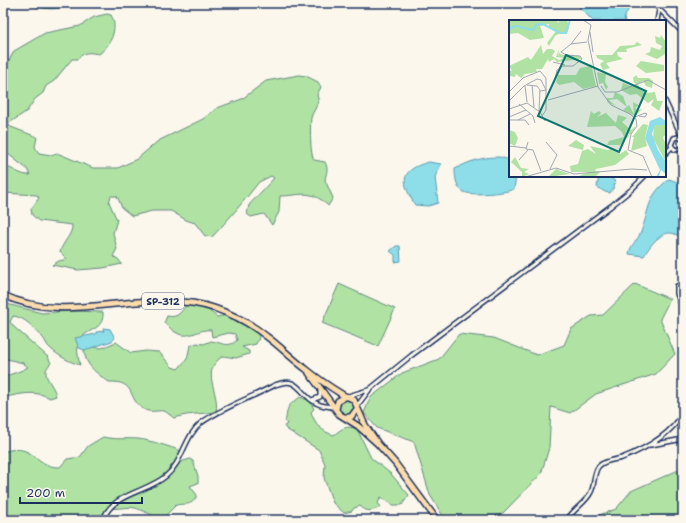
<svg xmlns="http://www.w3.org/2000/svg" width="686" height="523" font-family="'Shantell Sans',sans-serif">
<rect width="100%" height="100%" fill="#fbf7ec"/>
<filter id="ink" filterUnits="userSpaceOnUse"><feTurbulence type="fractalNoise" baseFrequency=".025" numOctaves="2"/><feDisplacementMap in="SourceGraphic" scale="8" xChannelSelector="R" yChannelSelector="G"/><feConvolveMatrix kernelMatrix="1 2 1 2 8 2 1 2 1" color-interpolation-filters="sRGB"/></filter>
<g filter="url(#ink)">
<path fill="#afe2a3" stroke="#658880" d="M 25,3 L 70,3 C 57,13 39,8 25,3 Z
M 107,14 L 111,15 C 119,28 110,46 99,54 C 91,53 85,50 78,59 L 72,59 L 54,81 L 46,86 L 43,93 L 35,99 L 27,111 L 8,124 L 11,127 L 37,137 L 35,147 L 39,153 L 51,155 L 57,153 L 93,168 L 118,168 L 137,159 L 158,141 L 203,119 L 217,108 L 242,99 L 266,81 L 299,75 L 306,76 L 318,82 L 321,87 L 317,95 C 321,103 313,110 311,118 C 310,126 310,154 314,160 L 325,162 C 329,170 326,173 325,180 L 333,198 L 328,206 C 311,188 300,196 280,196 L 279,212 L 272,225 L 264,214 L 251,217 L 247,214 L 249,205 L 274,178 L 271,176 L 259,182 C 244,201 229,219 212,237 L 205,236 L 195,223 L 186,220 L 171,211 L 152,211 L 132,216 L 122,208 L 117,196 L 111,196 L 109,202 L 117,220 L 113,233 L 117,249 L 113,256 L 118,259 L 122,264 L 103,268 L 78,270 L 52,265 L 59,261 L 67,259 L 60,252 C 62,243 73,234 72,225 L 39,221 L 32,215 L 31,209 L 39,198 L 37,195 L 3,193 L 3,165 C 12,168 21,176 30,175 L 27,169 L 3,150 L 3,72 L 14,51 L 45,33 L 80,26 L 94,17 Z
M 339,284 L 395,309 L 378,346 L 322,323 Z
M 635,284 L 670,299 L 660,319 L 675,354 L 656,374 L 596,394 L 570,413 L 551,407 L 549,448 L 541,474 L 502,514 L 479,520 L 451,520 L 443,516 L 430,495 L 414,442 L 377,428 L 364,413 L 370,398 L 402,373 L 439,359 L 459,334 L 494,338 L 537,355 L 564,345 L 571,329 L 591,316 L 603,315 Z
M 3,303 L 42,313 L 70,311 L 103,312 C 105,339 68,322 80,365 C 70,362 58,356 50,348 C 46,345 46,341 43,338 C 35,329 25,317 13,316 L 10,322 L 14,327 L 48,357 L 51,363 C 38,375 54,383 56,396 L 50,398 C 36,390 18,394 3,398 L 4,377 C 12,373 21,372 28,367 L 23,363 L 3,358 Z
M 186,305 L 207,309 L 217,317 L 227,315 L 248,319 L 257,330 L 259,338 L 256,344 L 242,347 L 249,351 L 249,354 L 236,358 L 223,356 C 199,372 220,390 216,412 L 186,415 L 174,418 C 171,416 167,412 164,411 C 157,410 152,413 145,410 C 126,400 138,381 109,382 C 96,373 83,364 84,346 L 102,348 L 116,342 L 131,353 L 146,351 L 159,352 L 172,367 L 178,369 L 187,359 L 190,346 L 197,343 L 204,344 L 211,341 C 221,342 228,349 237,340 L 235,334 L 229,333 L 212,337 L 211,330 C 200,328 188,340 177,333 C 172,331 169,326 164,323 L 167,316 C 177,318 180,314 186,305 Z
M 300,397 L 310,401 L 314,409 L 311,412 C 315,424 322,432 334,435 C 342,428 347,425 357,429 L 371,458 L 391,474 L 409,495 L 402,505 L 393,505 L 381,497 L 378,503 L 381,507 C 372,511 367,513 360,506 L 354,508 L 352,511 L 344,513 L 333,503 L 324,478 L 325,464 L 319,450 L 286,429 L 284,426 L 287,424 C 284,419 285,424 286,418 C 288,403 289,406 300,397 Z
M 344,399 L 351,402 L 355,409 L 354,412 L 348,416 L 343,414 L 338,408 L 338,401 Z
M 103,437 C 116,440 125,438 138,439 C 149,440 171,447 181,451 L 180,462 L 190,459 L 193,461 L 198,476 L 198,483 L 190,486 L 197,495 C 192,507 186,503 176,505 L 162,519 C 155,517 140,509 135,508 C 126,506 116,510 108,508 L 102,520 L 51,520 L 49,518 L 3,520 L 3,452 C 34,441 35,468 60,467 L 67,459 L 80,457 L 88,446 Z
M 683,468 L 683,516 L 673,520 L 593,520 L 599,515 L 616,509 L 631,491 Z"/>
<path fill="#8ddee9" stroke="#5f98b1" d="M 577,3 L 628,3 L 629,8 L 624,18 L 625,21 L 593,21 L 579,7 Z
M 499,157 L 510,160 L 510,176 L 516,176 L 514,189 C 506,193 471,196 464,192 C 456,187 455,178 455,169 C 470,161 482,157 499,157 Z
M 429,162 L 441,164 L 435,177 L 438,203 L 428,206 L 415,205 C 401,182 399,170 429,162 Z
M 599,176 L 607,176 L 615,181 L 614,187 L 610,193 L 605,192 L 597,187 Z
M 669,179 L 683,184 L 683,238 C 679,237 675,233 671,233 C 660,232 648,248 644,256 L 629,254 C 630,245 638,240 641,232 C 650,208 647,196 669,179 Z
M 396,246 L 400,246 L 401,261 L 395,262 L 395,255 L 390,251 Z
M 103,328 L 110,329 L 115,338 L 112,341 L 85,350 L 79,348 L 75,338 L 96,334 L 96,332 L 104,331 Z"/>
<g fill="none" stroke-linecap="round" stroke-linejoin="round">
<defs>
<path id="street" d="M 653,3 L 683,33
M 657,21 L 659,10
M 665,101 L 683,139
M 682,139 L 678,137 L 674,138 L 671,145 L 675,150 L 683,148
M 665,154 L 672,147
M 677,286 L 677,294 L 683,310
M 348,396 L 368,390
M 312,400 L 320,397 L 320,389
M 357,406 L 370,389 L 412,355 L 611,206 L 632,189 L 645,176
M 651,445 L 683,439
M 103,520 C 112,493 146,493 166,476 C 183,462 184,437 201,423 C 221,408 253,397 275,385 C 300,375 298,394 316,403 C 321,406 328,406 335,408
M 567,520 C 573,509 586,503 591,492 C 595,485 593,472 599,466 C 604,460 615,460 622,458 C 645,449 671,435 683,413
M 680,520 L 683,519"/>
<path id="primary" d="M 3,295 C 63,323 121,295 183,302 C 212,304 244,318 266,336 C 280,346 292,359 306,369 C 317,378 330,387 343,395 C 347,397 350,397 354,400 L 365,425 L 378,444
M 309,373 L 339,414 L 358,426 L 378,444 L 395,463 L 437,520
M 336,409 L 338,401 L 345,397
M 344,417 L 351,417 L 357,409"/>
</defs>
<use href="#street" stroke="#1b2f5e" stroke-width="6"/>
<use href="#primary" stroke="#1b2f5e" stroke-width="8"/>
<use href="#street" stroke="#fbf7ec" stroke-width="3"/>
<use href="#primary" stroke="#fcdcac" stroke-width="5"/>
</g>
</g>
<g text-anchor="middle" stroke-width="3" stroke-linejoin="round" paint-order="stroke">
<rect fill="#fbf7ec" stroke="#5e6b89" stroke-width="1" x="142" y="293" width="42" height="16" rx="3"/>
<g font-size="10" font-weight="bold" fill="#1b2f5e">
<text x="163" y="305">SP-312</text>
</g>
</g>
<g transform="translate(509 20)">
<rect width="157" height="157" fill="#fbf7ec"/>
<path d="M 0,0 L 48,0 L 49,3 L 51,0 L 58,0 L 60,7 L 58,14 L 53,12 L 46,16 L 40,26 L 38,23 L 47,11 L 40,8 L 40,4 L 31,6 L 35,18 L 21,20 L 9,13 L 0,14 ZM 152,15 L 157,22 L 156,34 L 148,39 L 136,34 L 141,32 L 142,27 L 151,30 L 153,26 L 147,23 L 146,16 L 151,18 ZM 128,22 L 133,25 L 117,29 L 118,32 L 108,32 L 109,36 L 114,39 L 97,43 L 101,48 L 94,50 L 91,44 L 95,41 L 88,38 L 87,35 L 103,35 L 111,26 L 125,25 ZM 32,25 L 34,34 L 38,29 L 43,29 L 46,31 L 43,36 L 50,40 L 55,38 L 47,37 L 50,29 L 49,36 L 52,30 L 51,34 L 55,35 L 71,36 L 72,39 L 48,42 L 45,39 L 40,42 L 39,39 L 33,49 L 27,49 L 28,52 L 16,54 L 12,58 L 7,54 L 6,57 L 1,56 L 0,50 L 3,51 L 0,46 L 19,37 L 22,40 ZM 132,41 L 155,45 L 155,51 L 137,53 L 127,46 ZM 82,43 L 87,66 L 74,69 L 65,62 L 50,65 L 47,62 L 49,55 L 67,55 L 71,48 L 81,46 ZM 88,52 L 97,54 L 96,62 L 99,67 L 97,70 L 94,63 L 90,64 ZM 127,55 L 129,58 L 140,58 L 144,61 L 143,68 L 137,66 L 134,61 L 129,64 L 131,69 L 139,73 L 146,72 L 148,81 L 154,81 L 150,91 L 142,85 L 145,79 L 139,83 L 128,74 L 121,75 L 112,70 L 114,63 L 124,67 L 127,63 L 125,63 L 124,58 ZM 106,72 L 114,76 L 118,87 L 108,79 L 100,80 L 107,86 L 98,82 L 98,78 L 104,78 ZM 124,82 L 131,86 L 126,87 L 128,90 L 133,89 L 126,96 L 114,90 L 120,85 L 125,94 ZM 82,91 L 85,94 L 90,91 L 92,93 L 88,97 L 97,93 L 107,103 L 109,95 L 116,97 L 118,98 L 113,102 L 122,110 L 127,106 L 121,115 L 116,110 L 120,116 L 111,125 L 98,125 L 100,121 L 115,117 L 113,112 L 106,106 L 78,107 ZM 149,103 L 157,105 L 157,118 L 155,115 L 154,118 L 157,124 L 157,142 L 144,118 L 145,106 ZM 134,104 L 139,105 L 136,117 L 138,126 L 122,131 L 125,117 L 123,117 ZM 0,110 L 6,112 L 9,118 L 6,126 L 0,123 ZM 67,120 L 75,125 L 74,130 L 59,126 ZM 81,126 L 99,130 L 104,128 L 111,134 L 117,130 L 120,134 L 106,145 L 87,149 L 86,151 L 91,152 L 86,157 L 67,157 L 80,152 L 62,152 L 61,146 L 69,144 L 73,131 L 79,129 L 87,134 ZM 6,137 L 12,148 L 20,149 L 15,152 L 20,154 L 13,157 L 13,152 L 2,142 ZM 48,148 L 49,150 L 61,154 L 39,157 Z" fill="#afe2a3"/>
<path d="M 151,97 L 157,101 L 157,105 L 146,105 L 143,114 L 149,130 L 157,142 L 157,154 L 152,150 L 150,156 L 147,157 L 151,150 L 136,118 L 141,101 Z" fill="#8ddee9"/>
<path fill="none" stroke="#8ddee9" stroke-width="2" d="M 0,9 L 7,6 L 24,10 L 27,5 L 34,4 L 51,13 L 57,13 L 61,0"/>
<path fill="none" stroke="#a1a7b3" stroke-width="1" d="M 74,0 L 82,5 L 79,20 L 89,67 L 102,85 L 121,94 L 127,99 L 128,106 L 122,114 L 119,130 L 134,136 L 143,157M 81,12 L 84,32M 62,24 L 72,11M 44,42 L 56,45M 45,63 L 48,50 L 54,46 L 64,46 L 73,39 L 71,36 L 57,35 L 52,32 L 62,24 L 78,22M 18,65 L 28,66 L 31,70 L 30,91M 23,65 L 25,87M 16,66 L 18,82M 92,66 L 96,72 L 108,72 L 139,60 L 157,70M 0,72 L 14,58 L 31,51 L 37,58 L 37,79M 39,80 L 89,66M 0,81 L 15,66 L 28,59 L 32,60 L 37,70 L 31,71M 10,84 L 24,96 L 26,103M 0,89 L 18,83 L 31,92 L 36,101M 33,96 L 37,90 L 37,80M 0,97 L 17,90M 126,97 L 136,93 L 138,94 L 136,97 L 130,96M 0,100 L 16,100 L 20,105M 9,100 L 21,94M 19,122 L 17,129 L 24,130 L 32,151M 37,122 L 48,135 L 41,149M 0,126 L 17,128M 10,140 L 19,130M 16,157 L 47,148 L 65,154 L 123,149 L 138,150"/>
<path fill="#0f766e" fill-opacity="0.15" stroke="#0f766e" stroke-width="2" d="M 57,35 L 137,71 L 110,132 L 29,96 Z"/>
<rect width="157" height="157" fill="none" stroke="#1b2f5e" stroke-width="2"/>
</g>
<rect width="686" height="523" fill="none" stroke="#fbf7ec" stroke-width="16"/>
<rect x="8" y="8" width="670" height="507" fill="none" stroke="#1b2f5e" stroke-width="1.5" filter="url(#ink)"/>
<path d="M20 497v6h122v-6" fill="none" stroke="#1b2f5e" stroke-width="2"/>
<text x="26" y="497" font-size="12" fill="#1b2f5e" stroke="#fbf7ec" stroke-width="3" paint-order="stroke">200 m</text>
</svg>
